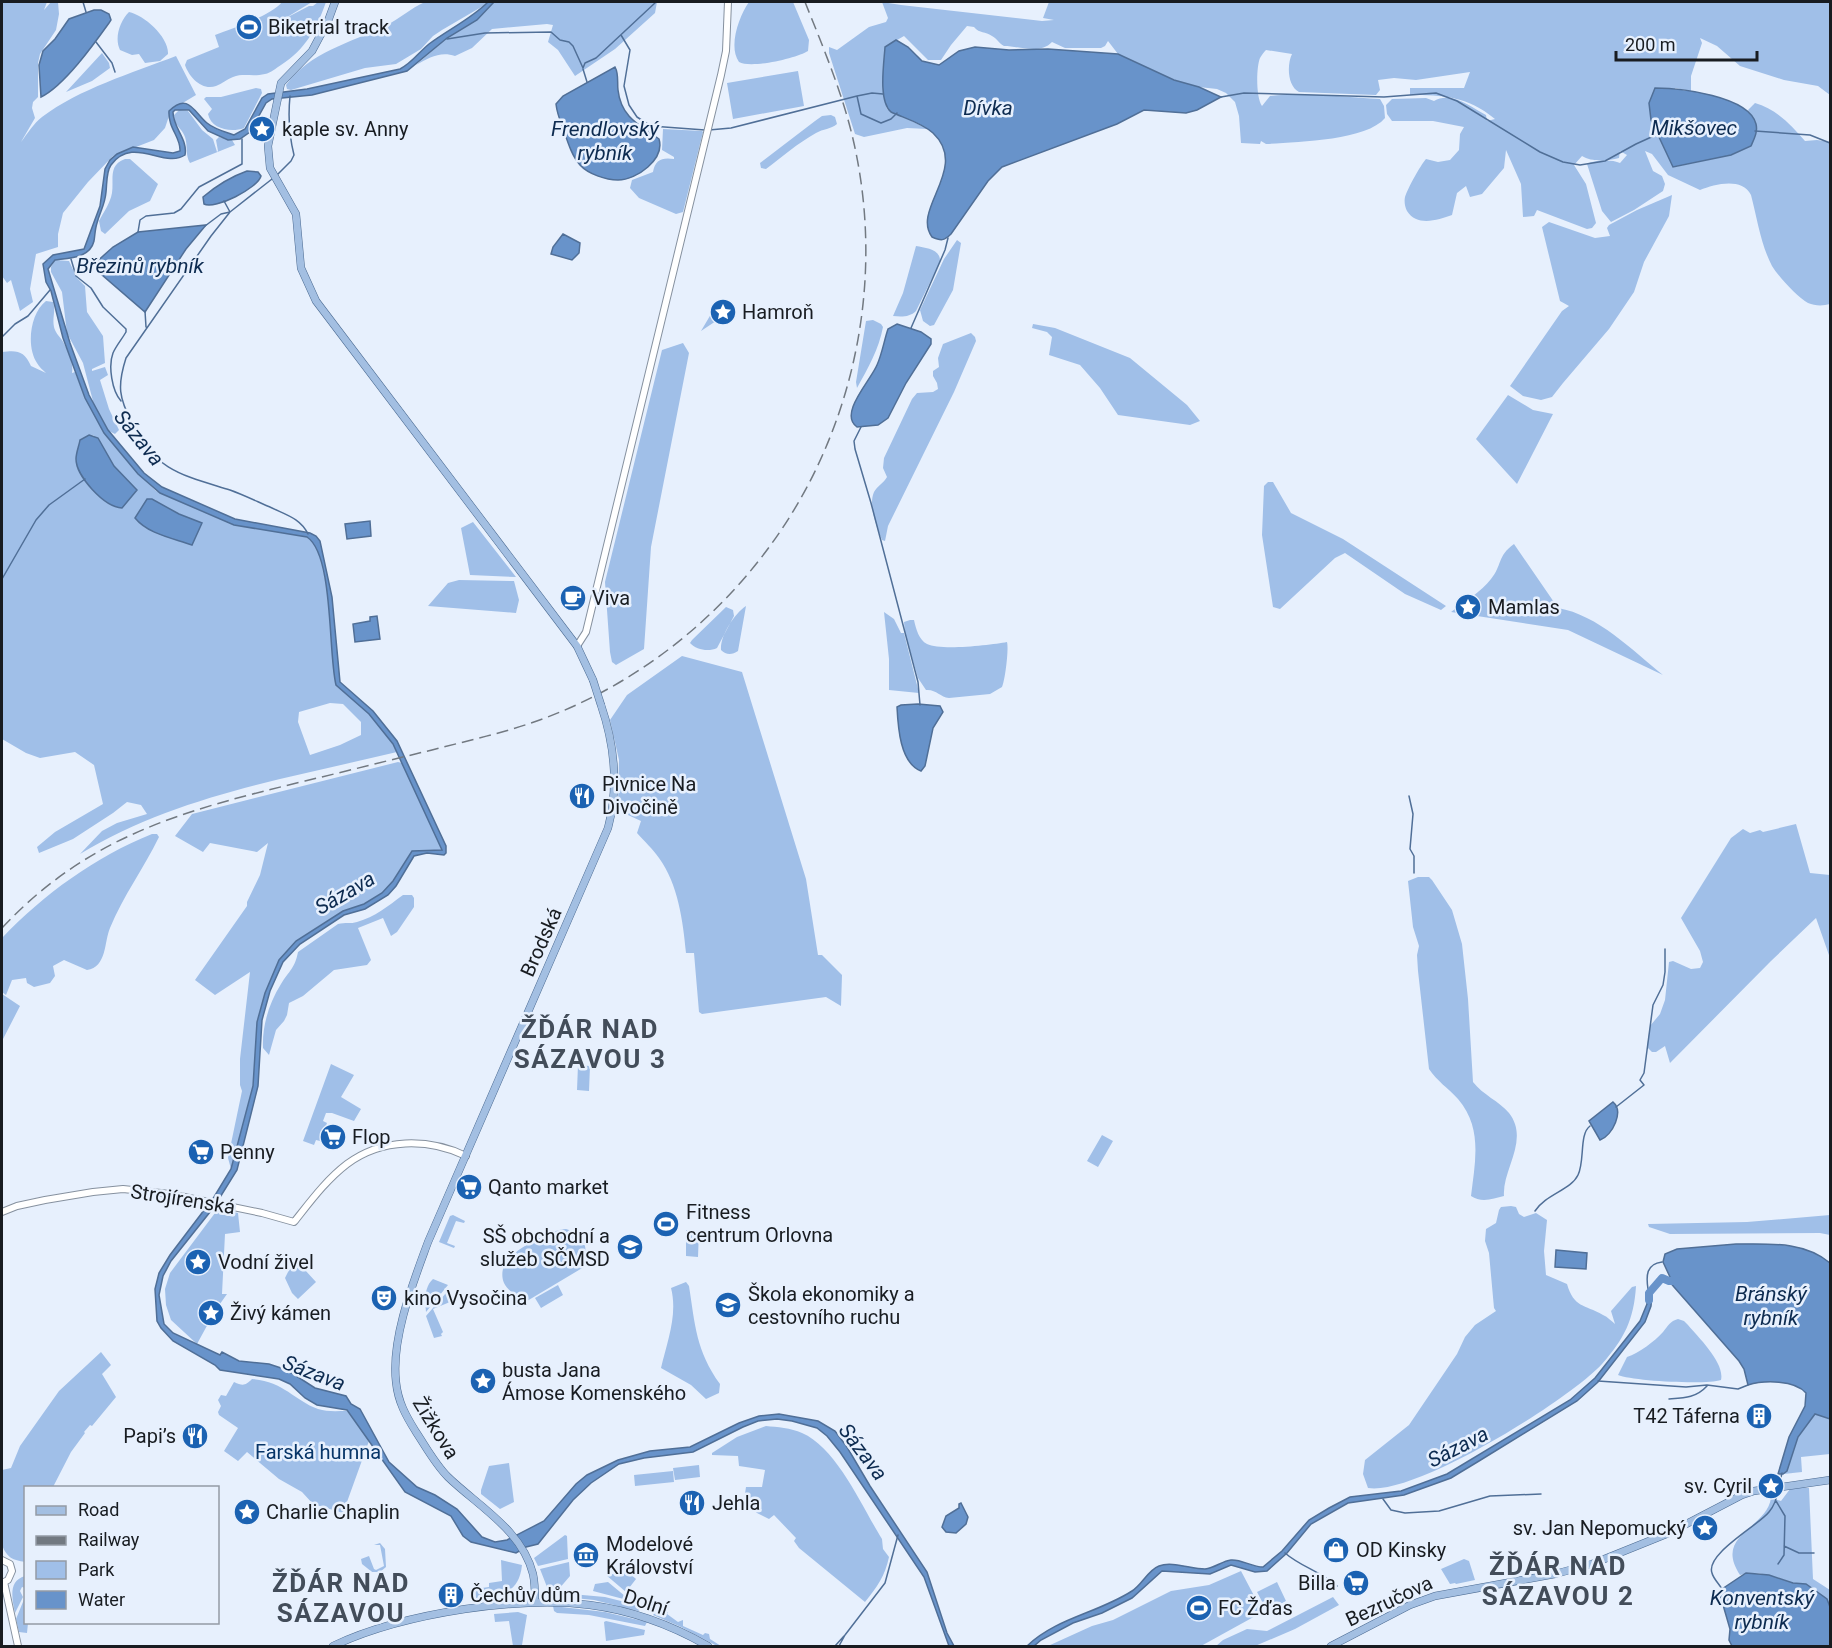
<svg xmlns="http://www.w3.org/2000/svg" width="1832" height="1648" font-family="Roboto,sans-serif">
<rect width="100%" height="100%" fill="#e7f0fd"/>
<path fill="#a0bfe8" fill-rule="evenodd" d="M 2,2 L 47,2 L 44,10 L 51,2 L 58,2 L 59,14 L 56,30 L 40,54 L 38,63 L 38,97 L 33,102 L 32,108 L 35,118 L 21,142 C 27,134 34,123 42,117 C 79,89 132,73 176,56 L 196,95 L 171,110 L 165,128 L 154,140 L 113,156 L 88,182 L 63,213 L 58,234 L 58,247 L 36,254 L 30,289 L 33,302 L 20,311 L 11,280 L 7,283 L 2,276 Z
M 282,2 L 312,2 L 284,19 L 309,6 L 313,6 L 318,2 L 326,2 C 317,28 305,50 281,65 C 276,68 271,73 265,74 C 253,77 243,73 233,77 C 227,79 222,84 216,86 C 202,91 189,77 185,65 L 187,60 L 219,47 L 215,35 C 233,28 271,16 282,2 Z
M 425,2 L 488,2 L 483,6 L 442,30 L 433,36 L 421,49 L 396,64 L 365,68 L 291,90 L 287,89 L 286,85 C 310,52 350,43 385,26 C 399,19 411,8 425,2 Z
M 494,2 L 657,2 L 655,13 L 615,49 L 575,76 L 558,50 L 548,42 L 553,25 L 547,24 L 492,29 L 472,48 L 455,56 C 440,51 429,58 416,65 L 447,38 L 477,20 Z
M 749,2 L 793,2 L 809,40 L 808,51 C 797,58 751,69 739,62 C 728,47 739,16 749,2 Z
M 882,2 L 901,5 L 1042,21 L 1054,20 L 1043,18 L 1049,2 L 1830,2 L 1830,95 L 1818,86 L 1784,80 L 1740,66 L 1717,46 L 1700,38 L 1702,43 L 1691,76 L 1691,91 L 1675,88 L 1674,167 L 1731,155 L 1751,146 C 1757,131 1757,124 1748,110 L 1755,103 C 1775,108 1792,126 1805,141 L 1817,140 L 1830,142 L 1830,304 C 1823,306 1815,306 1808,303 C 1798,298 1778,276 1772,266 C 1761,245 1757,218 1751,195 C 1742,177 1715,184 1700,190 L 1668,175 L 1652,154 L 1645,151 L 1653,171 L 1662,176 L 1665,184 L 1663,191 L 1634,210 L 1611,222 L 1602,211 L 1587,164 C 1593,160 1612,159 1620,163 L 1627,155 L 1620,151 L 1619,158 C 1608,161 1591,162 1582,156 L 1574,165 L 1586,184 L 1596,223 L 1592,228 L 1587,229 L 1537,210 L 1534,216 L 1523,217 L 1521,184 L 1506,150 L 1504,168 L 1482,194 L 1470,197 L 1466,186 L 1457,193 L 1452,215 C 1438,220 1417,227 1407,211 C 1405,207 1404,202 1405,197 C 1408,188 1420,166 1426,159 L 1438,162 L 1450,160 L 1459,150 L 1460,134 L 1464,127 L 1433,121 L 1392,121 L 1387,114 L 1386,105 L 1392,99 L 1426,98 L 1434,101 C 1451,91 1471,107 1486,115 L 1487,121 L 1495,119 C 1467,96 1443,95 1410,95 L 1410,88 L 1464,88 L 1470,72 L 1416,80 L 1394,78 L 1378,80 L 1380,90 L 1376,95 L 1299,92 C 1287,86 1287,64 1292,54 L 1266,50 C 1264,52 1261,56 1260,58 C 1256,68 1256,98 1262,106 L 1270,96 C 1306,92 1344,97 1380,99 L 1384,106 L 1385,118 C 1366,141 1295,142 1266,144 L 1261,141 L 1260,144 L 1241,143 L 1239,116 L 1235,102 L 1226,93 L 1217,89 L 1199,87 L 1174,80 L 1118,54 L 1108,41 L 1105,46 L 1101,48 L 1065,48 L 1052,42 C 1040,55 1020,46 1004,46 C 998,43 998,39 992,36 C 985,31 980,34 974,27 L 967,26 L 951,45 L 941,60 L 928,60 L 904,36 L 885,47 L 884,94 L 887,109 L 928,129 L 907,128 L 864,137 L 855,134 L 829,53 L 829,47 L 837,50 L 869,27 L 886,22 L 888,18 Z
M 129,12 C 144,15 169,37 168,54 L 160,61 L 145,63 L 139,54 L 132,55 L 120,50 C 114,38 120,21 129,12 Z
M 102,53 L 109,63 L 110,68 L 92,81 L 66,92 Z
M 798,71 L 804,106 L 733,119 L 727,83 Z
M 256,88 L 261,89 L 262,93 L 244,128 C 231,133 211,129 208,114 L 212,109 L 204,99 L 206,97 L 221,97 Z
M 179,110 L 188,111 L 202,130 L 213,139 L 217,152 L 218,151 L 216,140 L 219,137 L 232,140 L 235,145 L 190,163 C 185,155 188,146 185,137 C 182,128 174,126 174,115 Z
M 831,115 L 835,117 L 837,124 C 831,129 823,129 816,133 C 798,143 782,157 766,169 L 761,168 L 760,163 L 815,121 L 822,116 Z
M 663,129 L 702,131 L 703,132 L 683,212 L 676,214 L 639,198 L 630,188 L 632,180 L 653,172 C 655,160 662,157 674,159 L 674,157 L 662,150 Z
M 125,159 L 130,159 L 158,184 L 150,201 L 129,211 L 105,234 L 101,231 L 99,221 C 104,211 110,204 112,193 C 114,179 108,165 125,159 Z
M 1672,195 L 1669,216 L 1644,262 L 1634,292 L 1609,329 L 1563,383 L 1552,397 L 1541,400 L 1523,396 L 1510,386 L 1562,311 L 1569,306 L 1560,301 L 1542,227 L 1549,222 L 1595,238 L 1610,236 L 1607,228 L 1609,225 L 1637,210 Z
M 957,240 L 961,243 L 953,290 L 934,325 L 930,326 L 923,321 L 920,310 L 944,259 Z
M 916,246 C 926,248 941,249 940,262 L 916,311 C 910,317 902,317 893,316 L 903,293 Z
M 55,260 L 69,261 L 77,278 L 85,286 L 87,312 L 103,336 L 105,363 L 92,369 L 92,371 L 105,367 L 108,375 L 100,380 L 109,409 L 119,430 L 115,434 L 109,431 L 94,405 L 83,363 L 67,333 L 62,292 L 51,272 L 51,267 Z
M 46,301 L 53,302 C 56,311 52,318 54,327 C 55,332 59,336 62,340 C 67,349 74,362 72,373 L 75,372 L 85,398 L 138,474 L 156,491 L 234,525 L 307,537 C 334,555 328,653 336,685 L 369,714 L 390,739 L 397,752 C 289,778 176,796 80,854 L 102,831 L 117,823 L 147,814 L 141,805 L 127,802 L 113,813 L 73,839 L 39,853 L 37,847 L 55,832 L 103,804 L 94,765 L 75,752 L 40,758 L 26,753 L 2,739 L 2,352 C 18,350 24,351 31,366 L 46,373 C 43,370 39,367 37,363 C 26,347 30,313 46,301 ZM 93,435 L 102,445 L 114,466 L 137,490 L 121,508 C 93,494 89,489 76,460 ZM 179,514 L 201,523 L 191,545 ZM 330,703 L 343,704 L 361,722 L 361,735 L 340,745 L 310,755 L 298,722 L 299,712 Z
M 725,304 L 733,307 L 731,311 L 701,331 L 714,309 Z
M 873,320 L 881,324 L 883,327 C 879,349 868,368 857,388 L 856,382 L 866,321 Z
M 1033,324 L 1055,328 L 1130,358 L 1187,405 L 1200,421 L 1190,425 L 1118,415 L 1100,388 L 1080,365 L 1049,355 L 1052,337 L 1047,332 L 1032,328 Z
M 971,333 L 975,337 L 976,341 L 954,392 L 888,526 L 885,541 L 882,540 C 877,528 868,505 874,492 C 877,486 884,483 887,477 L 883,468 L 884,458 L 912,399 L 917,393 L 933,392 L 938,389 L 937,383 L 933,376 L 933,371 L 939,367 L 938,358 L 943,344 Z
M 683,343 L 689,353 L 651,547 L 644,649 L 616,665 L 612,662 L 610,652 L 605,582 L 662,350 Z
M 1508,395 L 1533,410 L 1553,414 L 1517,484 L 1476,439 Z
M 1268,482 L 1273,482 L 1291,513 L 1343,539 L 1446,606 L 1441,610 L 1405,594 L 1345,553 L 1335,558 L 1280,609 L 1273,607 L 1262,535 L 1264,486 Z
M 473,522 L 516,577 L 470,575 L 461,528 Z
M 1514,544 L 1558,608 C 1598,615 1632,650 1663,675 L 1568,630 L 1451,612 C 1464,602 1481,592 1491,579 C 1502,566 1497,556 1514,544 Z
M 459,580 L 514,581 L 519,600 L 516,613 L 428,606 L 448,583 Z
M 746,606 L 738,651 C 732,655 726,655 721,650 C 720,636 734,614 746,606 Z
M 726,607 L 733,610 L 734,616 L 717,648 C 709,652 696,650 690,643 L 692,640 Z
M 884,612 L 894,619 L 901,633 L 904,633 L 919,693 L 889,690 L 889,659 Z
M 910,620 L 914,620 C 916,629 919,640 927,644 C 941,651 991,645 1007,642 C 1009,649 1005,681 1002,687 L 990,694 L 949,698 C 940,697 936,689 926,690 L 918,678 L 905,633 L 904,622 Z
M 682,656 L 742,672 L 806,879 L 818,955 L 822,955 L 842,975 L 841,1006 L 826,997 L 702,1014 L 699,1012 L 694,953 L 686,953 C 683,921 678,884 659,858 C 653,849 644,841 637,833 L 641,821 L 628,815 L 630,810 L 618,804 L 619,760 L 610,720 L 627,695 Z
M 398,762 L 402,763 L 442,850 L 412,851 L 386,891 L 364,904 L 343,911 L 322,924 L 296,941 L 279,960 L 265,993 L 257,1022 L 253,1086 L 231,1169 L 228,1158 L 242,1091 L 240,1085 L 240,1059 L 250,972 L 215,995 L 195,980 L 247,906 L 247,902 L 260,875 L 268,843 L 257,852 L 210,843 L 203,852 L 175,836 L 192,814 Z
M 1796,824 L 1810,873 L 1830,875 L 1830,958 L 1816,918 L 1771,961 L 1670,1063 L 1665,1046 L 1656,1052 L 1652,1052 L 1647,1047 L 1650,1026 L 1660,1014 L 1665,1000 L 1669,962 L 1673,961 L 1691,969 L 1700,968 L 1703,962 L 1700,951 L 1681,918 L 1731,838 L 1743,829 L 1750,833 L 1760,830 L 1763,832 Z
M 152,834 L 157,834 L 159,837 C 144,868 123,896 110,928 C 104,942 107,967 87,970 L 64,960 L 53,966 L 55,976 L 50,983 L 34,987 L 27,983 L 26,978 L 12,980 L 6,995 L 2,992 L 2,938 C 44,894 95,857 152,834 Z
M 1418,877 L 1429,877 L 1432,880 L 1452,910 L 1462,944 L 1468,999 L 1473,1082 C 1483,1095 1499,1101 1509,1113 C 1530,1140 1502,1169 1504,1196 C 1493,1199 1481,1203 1471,1196 C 1475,1162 1483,1128 1458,1099 C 1448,1088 1437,1081 1429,1069 L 1418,971 L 1417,955 L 1419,946 L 1413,927 L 1408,881 Z
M 403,895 L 412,895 L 414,898 L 414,907 L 397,932 L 391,936 L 383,918 L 358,928 L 371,960 L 367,965 L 334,970 L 303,996 L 289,1003 L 287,1015 L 284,1021 L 276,1030 L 269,1055 L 263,1048 C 262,1026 269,1003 281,984 C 289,971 295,968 298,952 L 338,924 C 345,922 351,924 357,922 C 375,917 388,906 403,895 Z
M 2,994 L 20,1006 L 2,1041 Z
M 331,1064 L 354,1075 L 341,1097 L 361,1109 L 354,1121 L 332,1113 L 326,1113 L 323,1121 L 327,1123 L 320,1141 L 316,1140 L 314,1145 L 303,1141 Z
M 578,1065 L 590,1066 L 589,1091 L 577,1090 Z
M 1102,1135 L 1113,1141 L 1098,1167 L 1087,1161 Z
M 1511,1206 L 1516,1207 L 1519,1214 L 1524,1217 L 1536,1213 L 1547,1220 L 1544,1251 L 1546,1275 L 1567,1284 C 1574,1308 1584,1304 1603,1315 C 1608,1317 1611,1321 1615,1324 L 1611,1311 L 1632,1287 L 1636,1286 C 1634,1320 1624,1339 1602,1364 C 1569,1400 1415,1496 1368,1488 L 1363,1474 L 1365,1460 L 1409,1425 L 1457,1354 L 1465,1337 L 1475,1325 L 1496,1311 L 1494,1308 L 1489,1253 L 1485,1241 L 1486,1229 L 1496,1223 L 1499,1210 L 1501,1207 Z
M 218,1209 L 238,1213 L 240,1232 L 225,1234 L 222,1294 L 227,1294 L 215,1311 L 197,1344 L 171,1320 L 166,1305 L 165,1289 L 170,1273 Z
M 453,1215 L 465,1221 L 464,1223 L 456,1221 L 447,1243 L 455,1246 L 454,1248 L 439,1242 L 450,1216 Z
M 1830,1215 L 1830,1235 L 1820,1233 L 1670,1234 L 1649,1227 L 1648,1224 L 1747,1222 Z
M 566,1229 C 582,1233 589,1245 584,1260 L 591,1257 L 594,1261 L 517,1307 L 514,1302 L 523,1297 C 515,1295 508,1291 504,1283 C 501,1276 502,1267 507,1260 C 514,1250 553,1229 566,1229 Z
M 686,1230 L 699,1231 L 698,1257 L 686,1256 Z
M 295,1267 L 305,1270 L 316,1282 L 298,1299 L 292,1293 L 285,1278 L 289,1270 Z
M 433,1279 L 448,1285 L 426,1312 C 425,1301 424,1287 433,1279 Z
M 686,1282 L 689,1286 C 695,1324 696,1351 720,1384 L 719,1393 L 706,1399 L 691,1385 L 661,1368 C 667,1342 678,1315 671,1288 Z
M 558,1285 L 563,1295 L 541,1308 L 535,1298 Z
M 446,1293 L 450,1302 L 433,1309 L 443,1332 L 441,1334 L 442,1336 L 434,1338 L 426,1316 Z
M 1678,1319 L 1684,1321 L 1688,1325 C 1699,1338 1725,1363 1721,1380 C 1706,1385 1632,1381 1618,1375 L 1627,1357 C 1639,1353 1655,1341 1663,1332 C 1668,1326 1670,1321 1678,1319 Z
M 101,1352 L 111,1365 L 102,1374 L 116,1397 L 92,1426 L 90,1425 L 84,1432 L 85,1433 L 71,1452 L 53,1487 L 26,1488 L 25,1562 C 13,1560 7,1558 2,1545 L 2,1470 L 11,1468 L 20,1446 L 59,1391 Z
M 252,1379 C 283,1381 294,1400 318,1409 C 327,1412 337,1411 347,1411 L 362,1429 L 369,1441 L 343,1513 L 313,1504 L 302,1492 L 279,1479 L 247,1452 L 238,1461 L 224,1451 L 238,1428 L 219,1415 L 218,1412 L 221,1406 L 218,1400 L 221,1395 L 226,1396 L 234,1382 C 243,1386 245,1386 252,1379 Z
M 1815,1413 L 1830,1419 L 1830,1454 L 1801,1457 L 1802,1472 L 1783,1474 L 1787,1471 L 1798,1437 Z
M 766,1426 C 777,1427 791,1428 802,1433 C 837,1448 862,1507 882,1539 L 883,1549 L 889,1557 C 885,1576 877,1587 865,1602 L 799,1548 L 794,1541 L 796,1538 L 774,1515 L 769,1519 L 757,1513 L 747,1505 L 748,1499 L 744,1500 L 746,1487 L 762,1487 L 765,1470 L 739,1466 L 738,1456 L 712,1455 L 712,1453 L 737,1437 Z
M 509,1463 L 514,1502 L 500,1509 L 481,1494 L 481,1490 L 489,1466 Z
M 699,1465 L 700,1477 L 675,1480 L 673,1468 Z
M 673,1471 L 674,1482 L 635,1486 L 634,1475 Z
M 1801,1487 L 1809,1488 L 1813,1579 L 1830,1590 L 1830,1607 C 1826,1598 1815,1589 1806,1584 C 1802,1582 1796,1584 1792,1583 C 1777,1577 1756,1569 1740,1575 C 1713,1534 1767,1529 1771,1498 L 1781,1501 L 1790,1489 Z
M 565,1535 L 567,1536 L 568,1559 L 538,1566 L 534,1558 Z
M 380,1543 L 385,1549 L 386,1567 L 380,1572 L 372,1572 L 362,1564 L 361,1559 L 369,1556 L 374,1569 L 376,1570 L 384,1566 L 380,1545 L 374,1545 Z
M 1464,1559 L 1469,1561 L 1475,1580 L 1456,1584 L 1455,1583 L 1450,1584 L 1441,1569 Z
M 501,1560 L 522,1565 C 519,1594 501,1595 476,1599 L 475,1589 L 489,1587 L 489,1583 L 502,1581 Z
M 569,1562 L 570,1576 L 558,1590 L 551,1591 L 547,1587 L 540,1569 Z
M 1241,1571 L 1260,1607 L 1259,1614 L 1201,1646 L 1048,1646 L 1092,1626 L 1113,1620 L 1171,1591 L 1209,1585 Z
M 628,1572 L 636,1579 L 626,1592 L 606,1575 Z
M 25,1576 L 25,1588 L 22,1587 L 20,1591 L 23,1597 L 15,1613 C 12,1598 8,1581 25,1576 Z
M 608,1582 L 631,1601 L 593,1591 L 595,1584 Z
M 1277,1582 L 1286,1601 L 1267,1611 L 1257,1592 Z
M 560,1593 L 605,1597 L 645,1607 L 638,1611 L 594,1600 L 554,1596 Z
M 25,1597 L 26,1622 L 28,1623 L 27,1633 L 19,1632 L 16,1619 Z
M 1333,1597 L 1339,1605 L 1295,1629 L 1255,1646 L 1216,1646 L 1223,1640 L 1247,1629 L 1267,1631 Z
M 553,1606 L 605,1612 L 647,1622 L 645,1626 L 589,1615 L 557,1613 L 554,1611 Z
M 655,1611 L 668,1612 L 667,1614 L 678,1622 L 683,1620 L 683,1626 L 703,1635 L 705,1633 L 709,1634 L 710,1639 L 721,1646 L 717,1646 L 681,1627 L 653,1615 Z
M 518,1612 L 527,1615 L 522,1645 L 513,1646 L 509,1621 L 495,1622 L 494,1614 Z
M 606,1621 L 645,1630 L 644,1635 L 606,1641 L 604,1622 Z"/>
<path fill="#6893ca" stroke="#506f97" stroke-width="1.5" d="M 488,2 L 494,2 L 477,20 L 447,38 L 407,71 L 312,95 L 272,99 L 266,103 L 250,132 L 240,139 L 228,140 L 208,131 L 189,110 L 175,110 L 173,112 C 173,128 188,139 185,155 C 164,169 133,135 111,165 C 106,172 107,184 106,192 C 105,205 100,211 97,223 C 95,229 95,235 94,241 C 90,258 70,258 55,260 L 48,269 L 70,343 L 89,395 L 108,430 L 144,473 L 162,487 L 235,519 L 310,533 L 316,536 L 320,541 L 332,597 L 340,682 L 373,711 L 397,741 L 446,846 L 446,853 L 444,855 L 427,853 L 414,856 L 396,886 L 388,895 L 365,909 L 344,915 L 300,944 L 283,962 L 270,991 L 262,1020 L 258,1086 L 237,1170 L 214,1207 L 171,1261 L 163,1276 L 159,1295 L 164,1324 L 173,1333 L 220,1355 L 222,1352 L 239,1361 L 269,1364 L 287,1370 L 315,1388 L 346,1396 L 351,1404 L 360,1409 L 389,1462 L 417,1487 L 435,1495 L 457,1509 L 482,1537 L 495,1542 L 507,1540 L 544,1521 L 576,1484 L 587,1475 L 618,1460 L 650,1451 L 690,1447 L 739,1423 L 759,1416 L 779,1414 L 818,1421 L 835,1431 L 847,1447 L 870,1486 L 927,1572 L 947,1633 L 954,1646 L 949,1646 L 924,1577 L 840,1452 L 827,1436 L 817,1428 L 792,1421 L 777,1419 L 758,1421 L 743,1427 L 693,1452 L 644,1458 L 619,1464 L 591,1483 L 573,1500 L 538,1544 L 526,1547 L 516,1553 L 471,1542 L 463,1536 L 451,1516 L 405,1492 L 347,1410 L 317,1405 L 305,1398 L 290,1384 L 279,1379 L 220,1370 L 215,1365 L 173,1341 L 161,1328 L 157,1321 L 155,1289 L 159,1273 L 170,1255 L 214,1197 L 231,1169 L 253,1086 L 257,1022 L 265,993 L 279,960 L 296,941 L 343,911 L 364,904 L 382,893 L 393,881 L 412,851 L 442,850 L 393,744 L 369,714 L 336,685 C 328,653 334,555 307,537 L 234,525 L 160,493 L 138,474 L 104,433 L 85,398 L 63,338 L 51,291 L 46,282 L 43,264 L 53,255 L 84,249 L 100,206 L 105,169 L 110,160 L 117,154 L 133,147 L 173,153 L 180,151 C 181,137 168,129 169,111 C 188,92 194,112 207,123 C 214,129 225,132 234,135 L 245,129 L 262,98 L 268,94 L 307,89 L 400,69 C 412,63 419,52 429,44 C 449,29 471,19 488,2 Z
M 94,10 L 101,10 L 109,14 L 111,20 L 109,23 C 94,44 64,86 41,97 L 39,65 L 43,51 L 55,39 L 69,19 Z
M 896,40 L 908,47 L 922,61 L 939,65 L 959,51 L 975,47 L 1009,50 L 1048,49 L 1118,54 L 1174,80 L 1199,87 L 1221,97 L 1197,110 L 1186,113 L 1144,110 L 1117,124 L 1002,167 L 988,181 L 951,234 C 944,241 941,241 932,237 C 911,209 970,168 933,133 C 922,123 904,118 891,112 C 878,101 884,63 885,47 Z
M 615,67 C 619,74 617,82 618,90 C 621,117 639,125 659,139 C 665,159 637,180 618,180 C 606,180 588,174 580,165 C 572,156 568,143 564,131 C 561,123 557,114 556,104 L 563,96 Z
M 1655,88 C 1680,88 1749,96 1756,124 C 1758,132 1754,139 1751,146 L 1731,155 L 1673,167 L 1651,120 L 1649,103 Z
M 247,171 L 258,172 L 261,176 C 258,188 215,210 204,204 L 203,197 C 216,186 230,177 247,171 Z
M 206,225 L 186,249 L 145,312 L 94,268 L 93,265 L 113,247 L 138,232 Z
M 563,234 L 580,243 L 579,253 L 572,260 L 551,254 L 553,247 Z
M 897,324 L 921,332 L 931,339 L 931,344 L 906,383 L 888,418 L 878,425 L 857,427 C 838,414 871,380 877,365 C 882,354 884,341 888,329 Z
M 89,435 L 98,438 L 114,466 L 137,490 L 122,508 C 104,507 76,476 76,459 C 76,453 79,446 80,440 Z
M 147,499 L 152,499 L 179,514 L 202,523 L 192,545 C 172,538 148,534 135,518 Z
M 370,521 L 371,536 L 347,539 L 345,524 Z
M 377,616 L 380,639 L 355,642 L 353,624 L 370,621 L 370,617 Z
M 918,704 L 940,706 L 943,712 L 933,728 L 925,766 L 921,771 C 900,763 898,727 897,707 L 901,705 Z
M 1613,1102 C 1624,1111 1613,1135 1600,1140 L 1589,1121 Z
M 1736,1244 C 1769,1244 1804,1241 1830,1263 L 1830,1419 L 1815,1414 L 1798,1437 L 1787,1471 L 1783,1474 L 1778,1474 L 1789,1437 L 1805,1406 L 1806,1393 C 1795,1380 1764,1380 1748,1385 L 1744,1369 L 1739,1361 L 1674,1287 L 1669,1281 L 1670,1277 L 1663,1262 L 1665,1254 L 1677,1249 Z
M 1556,1250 L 1587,1253 L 1586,1269 L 1555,1267 Z
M 1650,1288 L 1652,1294 L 1651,1306 L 1645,1322 L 1598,1382 L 1577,1401 L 1479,1461 L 1451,1478 L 1404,1495 L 1348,1503 L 1311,1524 L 1287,1553 L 1267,1571 L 1255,1572 L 1231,1565 L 1210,1574 L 1162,1571 L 1132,1598 L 1102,1613 L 1073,1623 L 1041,1640 L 1034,1646 L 1027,1646 C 1056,1618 1098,1613 1132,1591 C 1142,1585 1148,1570 1159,1566 C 1172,1561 1191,1569 1205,1569 C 1215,1568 1222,1561 1231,1560 C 1241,1559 1252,1567 1263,1567 L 1282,1551 L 1309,1520 L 1329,1508 L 1350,1497 L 1401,1491 L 1447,1474 L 1570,1400 L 1595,1378 L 1640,1321 L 1647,1304 L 1646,1293 Z
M 961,1503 L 968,1517 L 966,1524 L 956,1533 L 946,1532 L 942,1527 L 946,1516 L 959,1508 L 959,1504 Z
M 1746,1573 L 1769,1575 L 1793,1583 L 1806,1584 L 1827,1599 L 1830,1607 L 1830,1646 L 1732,1646 L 1729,1640 L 1730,1629 L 1719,1591 Z"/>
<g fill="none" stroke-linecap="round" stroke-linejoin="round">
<path stroke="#506f97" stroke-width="1.5" d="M 83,2 L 86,12
M 621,35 L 630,50 L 624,86 L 629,105 L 637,117 L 651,126 L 705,130
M 447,39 L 485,33 L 551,32 L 560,40 L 569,42 L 573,46 L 583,68 L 585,63 L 596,58 L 656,2
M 96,42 L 112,63 L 115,72
M 583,69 L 587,82
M 857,96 L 861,114 L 881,123 L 891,119 L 897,113
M 1221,97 L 1244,93 L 1384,97 L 1436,93 L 1457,101 L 1540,152 L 1563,162 L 1580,165 L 1605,161 L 1636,144 L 1658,134
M 709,130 L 731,128 L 857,96 L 872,93 L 883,94
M 1755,131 L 1810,135 L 1830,143
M 278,174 L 291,161 L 294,155 C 289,135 288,116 290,96
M 272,179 L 230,212 L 211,236 L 126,358 C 117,386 119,398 132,423 C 154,471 185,476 230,490 C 244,495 258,502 272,508 C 287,515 301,519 308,534
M 205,226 L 221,214 L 230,212 L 224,201
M 138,232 L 140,220 L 146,216 L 174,213 L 181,209 L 199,187 L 242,164 L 242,139
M 71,259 L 76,276 L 91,288 L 103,307 L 126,329 L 126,332 C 122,339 116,346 113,353 C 108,366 112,391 121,401
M 145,311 L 146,327
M 911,328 L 945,250 L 948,238
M 2,337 L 15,324 L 28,316 L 50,290
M 861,427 L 854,441 L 855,449 L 871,503 L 918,682 L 920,705
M 2,579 L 36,520 L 49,505 L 85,479
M 1409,796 L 1413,814 L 1410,849 L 1414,856 L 1414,873
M 1616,1107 L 1644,1085 L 1640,1080 L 1644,1073 L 1653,1005 L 1663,985 L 1665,972 L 1665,949
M 1535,1211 C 1546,1194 1571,1190 1578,1175 C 1585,1161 1579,1134 1590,1126
M 1648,1289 C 1646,1276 1646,1264 1662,1262
M 1598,1381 L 1686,1387 L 1707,1385 L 1738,1389 L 1748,1385
M 1669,1399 C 1684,1398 1696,1398 1707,1386
M 1779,1485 L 1782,1473
M 1383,1499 L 1391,1510 L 1405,1513 L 1439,1511 L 1490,1496 L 1541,1494
M 1776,1501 L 1785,1516 L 1784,1555 L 1778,1564
M 1784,1546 L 1799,1553 L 1814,1553
M 1285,1553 C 1301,1567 1322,1572 1337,1586
M 1722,1589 C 1719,1584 1713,1578 1712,1573 C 1705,1554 1759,1525 1769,1512 C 1774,1506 1777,1498 1778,1490
M 835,1646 L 844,1636
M 839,1646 L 845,1635 L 885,1583 L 898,1535"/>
<path stroke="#6893ca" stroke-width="8" d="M 1649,1300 L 1649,1293 L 1662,1278 L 1669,1281 L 1678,1281"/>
<defs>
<path id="secondary" d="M 577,646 L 586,632 L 721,75 L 726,51 L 728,2
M 2,1212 L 17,1206 L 45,1200 L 93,1192 L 123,1189 L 170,1194 L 262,1213 L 294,1222 C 310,1202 326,1180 347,1164 C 382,1138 428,1138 466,1156
M 2,1560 L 10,1564 L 12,1571 L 8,1580 L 2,1583
M 4,1582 L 18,1646"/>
<path id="primary" d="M 335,2 L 328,21 L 312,51 L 281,83 L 268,146 L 270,168 L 296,214 L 301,268 L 316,301 L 577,646 L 593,680
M 535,1602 C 535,1593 535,1583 533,1574 C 522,1530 478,1506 448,1477 C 435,1464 426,1447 416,1432 C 406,1416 398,1402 396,1382 C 391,1338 413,1283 428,1242 L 608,828 C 619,786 615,746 601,705
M 333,1646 C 375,1626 419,1616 465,1609 C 556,1596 626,1599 708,1646
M 1331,1646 L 1410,1605 L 1435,1596 L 1555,1574 L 1592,1564 L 1669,1533 L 1742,1495 L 1754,1491 L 1830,1480"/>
</defs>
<use href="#secondary" stroke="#86919f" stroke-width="8"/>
<use href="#primary" stroke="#4b6a91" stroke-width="8"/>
<use href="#secondary" stroke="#fff" stroke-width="6"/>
<use href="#primary" stroke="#a3bfe2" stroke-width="7"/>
<path stroke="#727981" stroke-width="1.5" stroke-dasharray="12 6" stroke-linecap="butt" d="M 2,928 C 89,835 185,810 305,781 C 347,771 390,760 432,750 C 470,740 508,732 545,718 C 670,671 774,571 826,447 C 867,350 877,242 853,139 C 842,92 823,47 805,2"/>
<defs>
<path id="primary-bridge" d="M 593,680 L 601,705"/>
</defs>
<use href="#primary-bridge" stroke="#4b6a91" stroke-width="8" stroke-linecap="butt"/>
<use href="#primary-bridge" stroke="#a3bfe2" stroke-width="7"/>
</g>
<defs>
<symbol id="stadium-disc" viewBox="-11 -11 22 22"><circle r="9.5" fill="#1b62b2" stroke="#e7f0fd"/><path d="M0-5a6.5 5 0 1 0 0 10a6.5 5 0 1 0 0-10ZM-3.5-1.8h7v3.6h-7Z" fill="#fff"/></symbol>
<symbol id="sight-disc" viewBox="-11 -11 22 22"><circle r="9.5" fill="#1b62b2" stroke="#e7f0fd"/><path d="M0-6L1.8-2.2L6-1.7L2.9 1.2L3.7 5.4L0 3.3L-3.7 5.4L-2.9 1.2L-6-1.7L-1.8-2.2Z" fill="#fff"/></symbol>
<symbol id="cafe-disc" viewBox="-11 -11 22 22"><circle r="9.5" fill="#1b62b2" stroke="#e7f0fd"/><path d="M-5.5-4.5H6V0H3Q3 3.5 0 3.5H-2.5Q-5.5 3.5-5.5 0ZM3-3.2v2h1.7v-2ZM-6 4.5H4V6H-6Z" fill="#fff"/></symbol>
<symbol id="restaurant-disc" viewBox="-11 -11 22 22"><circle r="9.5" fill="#1b62b2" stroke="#e7f0fd"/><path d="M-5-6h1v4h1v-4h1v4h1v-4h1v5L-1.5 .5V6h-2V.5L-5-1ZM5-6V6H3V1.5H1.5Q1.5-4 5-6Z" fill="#fff"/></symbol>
<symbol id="supermarket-disc" viewBox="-11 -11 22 22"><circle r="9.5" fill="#1b62b2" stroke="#e7f0fd"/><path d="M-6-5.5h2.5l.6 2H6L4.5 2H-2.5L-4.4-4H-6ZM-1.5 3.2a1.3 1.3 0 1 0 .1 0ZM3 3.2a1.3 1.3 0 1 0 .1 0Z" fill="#fff"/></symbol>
<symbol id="school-disc" viewBox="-11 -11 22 22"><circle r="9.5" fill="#1b62b2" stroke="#e7f0fd"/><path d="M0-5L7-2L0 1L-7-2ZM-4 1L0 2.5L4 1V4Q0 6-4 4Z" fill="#fff"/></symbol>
<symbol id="theatre-disc" viewBox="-11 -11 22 22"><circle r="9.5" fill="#1b62b2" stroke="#e7f0fd"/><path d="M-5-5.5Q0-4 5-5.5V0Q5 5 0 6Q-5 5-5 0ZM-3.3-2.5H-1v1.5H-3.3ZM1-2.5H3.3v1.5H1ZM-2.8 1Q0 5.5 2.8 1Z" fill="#fff"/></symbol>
<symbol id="building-disc" viewBox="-11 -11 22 22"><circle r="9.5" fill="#1b62b2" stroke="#e7f0fd"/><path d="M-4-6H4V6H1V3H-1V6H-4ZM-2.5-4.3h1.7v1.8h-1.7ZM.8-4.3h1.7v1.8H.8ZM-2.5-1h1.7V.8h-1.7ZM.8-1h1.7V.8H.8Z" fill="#fff"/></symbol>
<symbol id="shop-disc" viewBox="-11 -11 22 22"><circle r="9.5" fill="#1b62b2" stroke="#e7f0fd"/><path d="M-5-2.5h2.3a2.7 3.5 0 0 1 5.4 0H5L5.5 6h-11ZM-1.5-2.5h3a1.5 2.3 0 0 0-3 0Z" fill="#fff"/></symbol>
<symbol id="museum-disc" viewBox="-11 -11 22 22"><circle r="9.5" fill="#1b62b2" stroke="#e7f0fd"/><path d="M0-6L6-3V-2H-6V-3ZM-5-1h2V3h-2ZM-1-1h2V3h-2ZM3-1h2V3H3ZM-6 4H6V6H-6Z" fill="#fff"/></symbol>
</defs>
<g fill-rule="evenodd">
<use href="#stadium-disc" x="234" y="12" width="30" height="30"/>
<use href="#sight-disc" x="247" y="114" width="30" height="30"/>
<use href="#sight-disc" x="708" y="297" width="30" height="30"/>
<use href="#cafe-disc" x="558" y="583" width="30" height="30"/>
<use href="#sight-disc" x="1453" y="592" width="30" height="30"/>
<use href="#restaurant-disc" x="567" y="781" width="30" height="30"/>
<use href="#supermarket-disc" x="318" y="1122" width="30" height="30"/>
<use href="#supermarket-disc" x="186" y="1137" width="30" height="30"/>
<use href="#supermarket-disc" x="454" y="1172" width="30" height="30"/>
<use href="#stadium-disc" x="651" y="1209" width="30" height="30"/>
<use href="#school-disc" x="615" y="1232" width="30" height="30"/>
<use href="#sight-disc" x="183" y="1247" width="30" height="30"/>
<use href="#theatre-disc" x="369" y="1283" width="30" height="30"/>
<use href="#school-disc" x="713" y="1290" width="30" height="30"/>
<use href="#sight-disc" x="196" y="1298" width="30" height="30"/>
<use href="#sight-disc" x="468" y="1366" width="30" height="30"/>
<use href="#building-disc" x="1744" y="1401" width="30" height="30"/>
<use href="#restaurant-disc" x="180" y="1421" width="30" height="30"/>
<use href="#sight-disc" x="1756" y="1471" width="30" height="30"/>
<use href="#restaurant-disc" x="677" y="1488" width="30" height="30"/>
<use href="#sight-disc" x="232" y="1497" width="30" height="30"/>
<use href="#sight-disc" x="1690" y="1513" width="30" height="30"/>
<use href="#shop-disc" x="1321" y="1535" width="30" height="30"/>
<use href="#museum-disc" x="571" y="1540" width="30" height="30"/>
<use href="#supermarket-disc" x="1341" y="1568" width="30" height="30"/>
<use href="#building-disc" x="436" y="1580" width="30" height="30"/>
<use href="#stadium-disc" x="1184" y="1593" width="30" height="30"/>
</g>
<g text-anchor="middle" stroke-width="5" stroke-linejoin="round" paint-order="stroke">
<g font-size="20" fill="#181c21" stroke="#e7f0fd" text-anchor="start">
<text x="268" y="34">Biketrial track</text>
<text x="282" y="136">kaple sv. Anny</text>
<text x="742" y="319">Hamroň</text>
<text x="592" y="605">Viva</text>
<text x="1488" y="614">Mamlas</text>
<text x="602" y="791">Pivnice Na<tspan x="602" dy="23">Divočině</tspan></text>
<text x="352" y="1144">Flop</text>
<text x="220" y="1159">Penny</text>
<text x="488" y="1194">Qanto market</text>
<text x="686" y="1219">Fitness<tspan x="686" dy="23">centrum Orlovna</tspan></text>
<text x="610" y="1243" text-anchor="end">SŠ obchodní a<tspan x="610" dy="23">služeb SČMSD</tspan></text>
<text x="218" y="1269">Vodní živel</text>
<text x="748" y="1301">Škola ekonomiky a<tspan x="748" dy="23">cestovního ruchu</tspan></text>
<text x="404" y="1305">kino Vysočina</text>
<text x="230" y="1320">Živý kámen</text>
<text x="502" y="1377">busta Jana<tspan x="502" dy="23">Ámose Komenského</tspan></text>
<text x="1740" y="1423" text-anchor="end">T42 Táferna</text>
<text x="176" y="1443" text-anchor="end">Papi’s</text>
<text x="1752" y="1493" text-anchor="end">sv. Cyril</text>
<text x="712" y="1510">Jehla</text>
<text x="266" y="1519">Charlie Chaplin</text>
<text x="1686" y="1535" text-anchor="end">sv. Jan Nepomucký</text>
<text x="606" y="1551">Modelové<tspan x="606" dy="23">Království</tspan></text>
<text x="1356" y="1557">OD Kinsky</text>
<text x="1336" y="1590" text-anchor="end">Billa</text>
<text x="470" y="1602">Čechův dům</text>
<text x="1218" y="1615">FC Žďas</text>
</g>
<g font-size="20" fill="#181c21" stroke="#e7f0fd">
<text transform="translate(541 942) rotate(-66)" y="7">Brodská</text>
<text transform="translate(183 1199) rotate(9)" y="7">Strojírenská</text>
<text transform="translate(436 1428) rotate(58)" y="7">Žižkova</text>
<text transform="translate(1389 1601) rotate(-25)" y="7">Bezručova</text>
<text transform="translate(646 1602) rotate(18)" y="7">Dolní</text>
</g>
<g font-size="20" fill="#073568" stroke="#e7f0fd">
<text x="318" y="1459">Farská humna</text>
</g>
<g font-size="21" font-style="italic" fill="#0d2b50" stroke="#e7f0fd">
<text x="988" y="115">Dívka</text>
<text x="1694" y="135">Mikšovec</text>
<text x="605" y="136">Frendlovský<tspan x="605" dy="24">rybník</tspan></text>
<text x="140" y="273">Březinů rybník</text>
<text transform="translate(139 438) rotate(51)" y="7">Sázava</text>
<text transform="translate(345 893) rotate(-30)" y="7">Sázava</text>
<text x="1771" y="1301">Bránský<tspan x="1771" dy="24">rybník</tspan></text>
<text transform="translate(314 1373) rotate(21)" y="7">Sázava</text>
<text transform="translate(1458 1447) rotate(-27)" y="7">Sázava</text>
<text transform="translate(863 1452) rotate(53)" y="7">Sázava</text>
<text x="1762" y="1605">Konventský<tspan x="1762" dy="24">rybník</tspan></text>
</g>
<g font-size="26" font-weight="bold" letter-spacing="1.5" fill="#434d5a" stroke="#e7f0fd">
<text x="590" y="1038">ŽĎÁR NAD<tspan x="590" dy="30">SÁZAVOU 3</tspan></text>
<text x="1558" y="1575">ŽĎÁR NAD<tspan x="1558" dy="30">SÁZAVOU 2</tspan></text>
<text x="341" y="1592">ŽĎÁR NAD<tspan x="341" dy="30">SÁZAVOU</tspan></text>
</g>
</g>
<rect width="1832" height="1648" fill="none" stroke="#181c21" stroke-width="6"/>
<rect x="24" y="1486" width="195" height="138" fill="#e7f0fd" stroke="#949ba5" stroke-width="1.5"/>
<rect x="36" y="1506" width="30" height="9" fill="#a3bfe2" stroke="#949ba5" stroke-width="1.5"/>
<text x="78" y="1516" font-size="18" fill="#181c21">Road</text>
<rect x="36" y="1536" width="30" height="9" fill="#727981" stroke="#949ba5" stroke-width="1.5"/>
<text x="78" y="1546" font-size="18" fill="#181c21">Railway</text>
<rect x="36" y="1561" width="30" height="18" fill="#a0bfe8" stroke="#949ba5" stroke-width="1.5"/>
<text x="78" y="1576" font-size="18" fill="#181c21">Park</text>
<rect x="36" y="1591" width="30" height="18" fill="#6893ca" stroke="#949ba5" stroke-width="1.5"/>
<text x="78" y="1606" font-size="18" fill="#181c21">Water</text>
<path d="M1616 51v9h141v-9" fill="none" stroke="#181c21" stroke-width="3"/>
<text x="1625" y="51" font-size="18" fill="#181c21" stroke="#e7f0fd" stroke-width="4.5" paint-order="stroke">200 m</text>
</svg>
